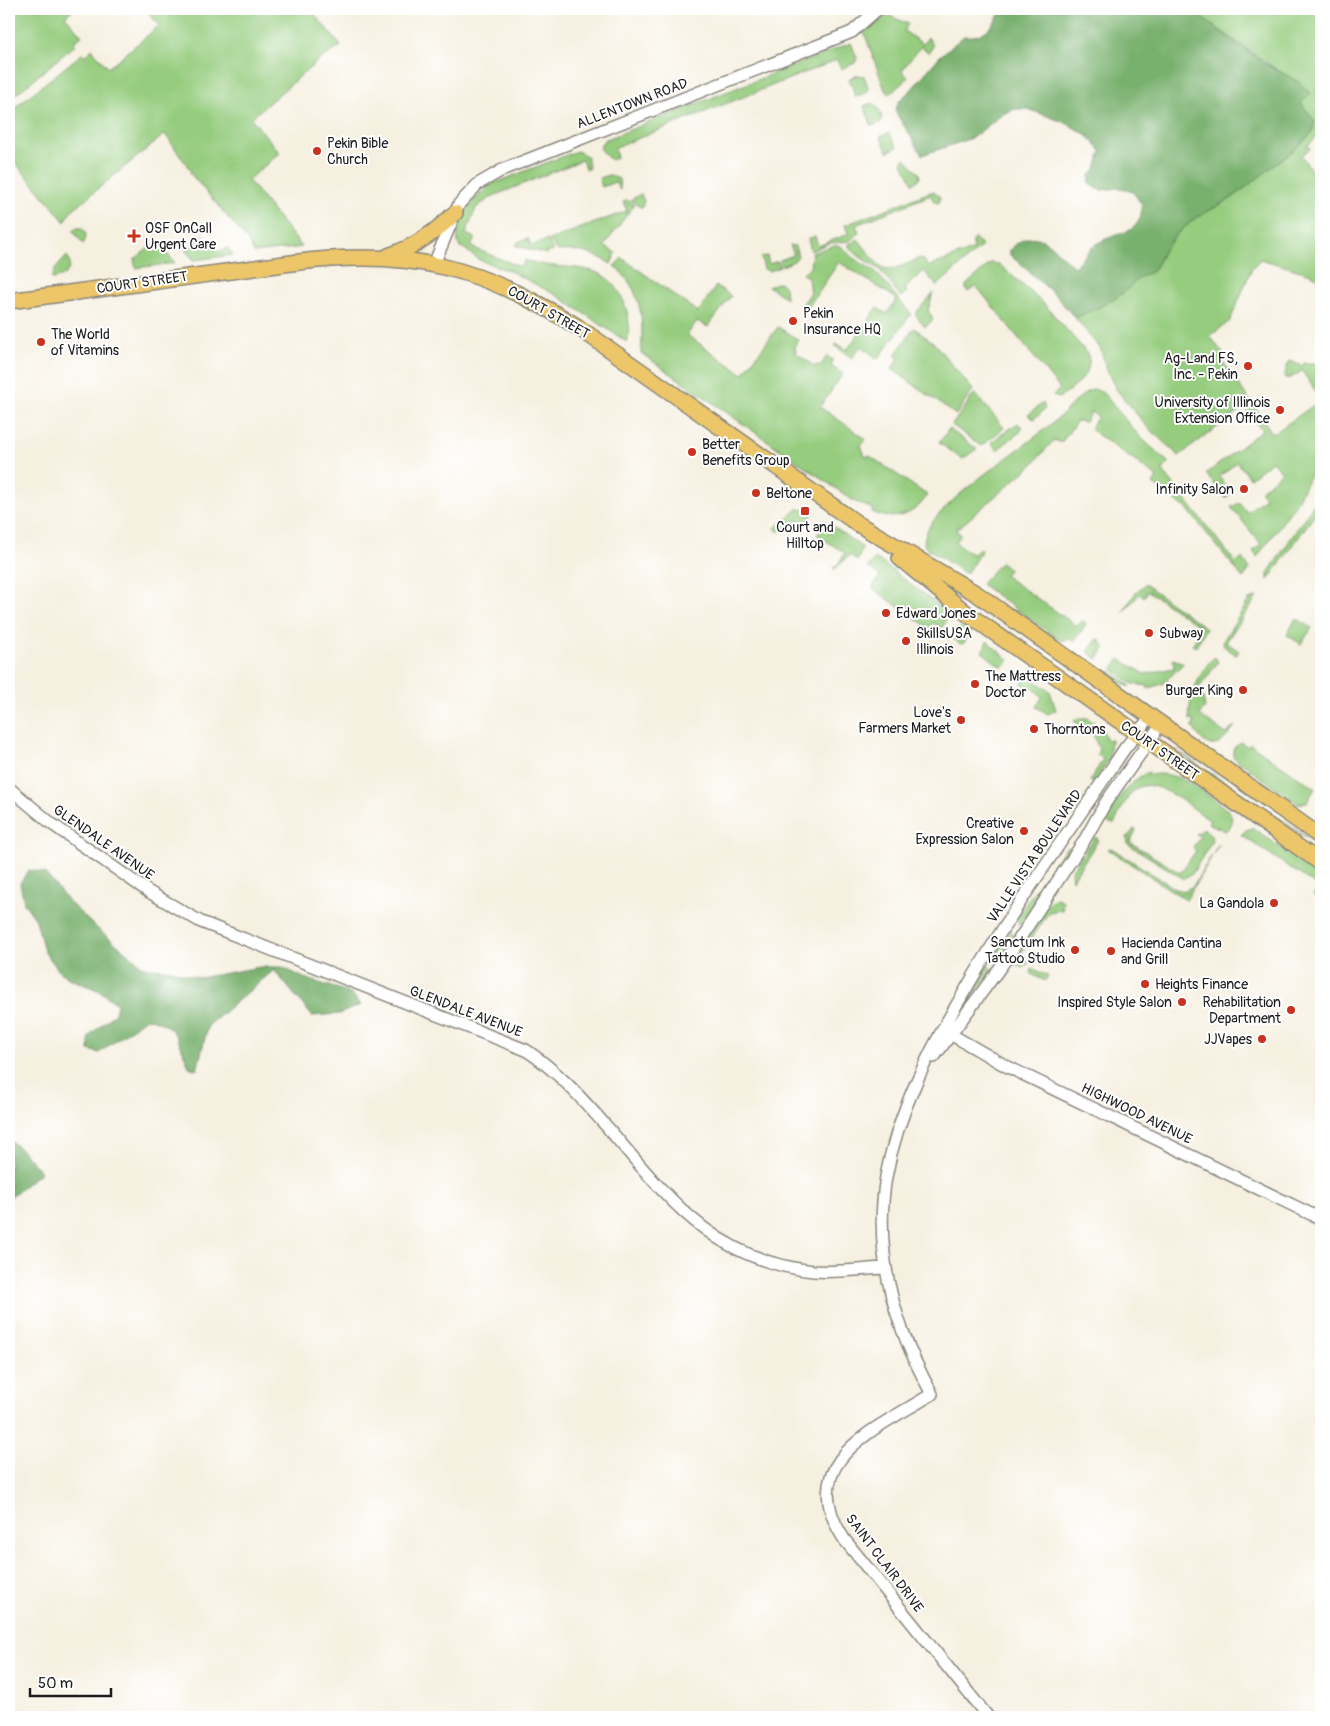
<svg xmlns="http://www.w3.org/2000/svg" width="1330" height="1726" font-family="Pangolin,sans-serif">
<rect width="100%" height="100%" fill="#fff"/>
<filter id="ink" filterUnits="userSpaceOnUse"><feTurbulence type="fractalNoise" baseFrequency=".02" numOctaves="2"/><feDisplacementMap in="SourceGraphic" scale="10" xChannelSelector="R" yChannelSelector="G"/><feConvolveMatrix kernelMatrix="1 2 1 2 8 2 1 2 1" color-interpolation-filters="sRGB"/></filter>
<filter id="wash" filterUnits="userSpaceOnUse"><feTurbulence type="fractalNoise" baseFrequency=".0096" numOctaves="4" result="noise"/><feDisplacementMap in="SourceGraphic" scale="20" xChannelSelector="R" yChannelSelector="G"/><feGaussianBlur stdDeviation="1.12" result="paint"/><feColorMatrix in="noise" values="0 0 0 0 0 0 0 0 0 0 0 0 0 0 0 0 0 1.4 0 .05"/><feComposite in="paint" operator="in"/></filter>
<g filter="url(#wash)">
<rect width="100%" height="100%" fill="#f6f0e0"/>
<path fill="#95cc7e" stroke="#58744d" d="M 9,9 L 74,9 L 65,16 L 82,36 L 74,42 L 75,45 L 9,100 Z
M 146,9 L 310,9 L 341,46 L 318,61 L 251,118 L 280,153 L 248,180 L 302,247 L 254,253 L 248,241 L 190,173 L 191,171 L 165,134 L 71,211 L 65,222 L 9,155 L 9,112 L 83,53 L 85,56 L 92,49 L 108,68 L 159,26 Z
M 1189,9 L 1321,9 L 1321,133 L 1308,145 L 1310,149 L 1301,155 L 1321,184 L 1321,279 L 1311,274 L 1260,259 L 1252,268 L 1230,321 L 1210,336 L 1224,355 L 1223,362 L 1273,434 L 1321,400 L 1321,453 L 1295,505 L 1257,557 L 1253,551 L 1261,544 L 1231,507 L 1239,503 L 1247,512 L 1265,498 L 1260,491 L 1282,472 L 1272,461 L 1250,478 L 1237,462 L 1219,477 L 1232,493 L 1225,498 L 1206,474 L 1262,430 L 1244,407 L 1179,456 L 1147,427 L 1116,389 L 1108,373 L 1100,348 L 1075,318 L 1122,294 L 1137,277 L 1153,271 L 1164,250 L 1176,235 L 1194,219 L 1232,198 L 1295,149 L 1315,122 L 1301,103 L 1309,92 Z
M 883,13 L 908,24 L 904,31 L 923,44 L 928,37 L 933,46 L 929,53 L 921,46 L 902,70 L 908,78 L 890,94 L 885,90 L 864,32 L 871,22 Z
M 851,43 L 857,58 L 855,63 L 841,69 L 837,60 L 614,148 L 617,157 L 611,160 L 602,152 L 600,147 L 604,140 Z
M 858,75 L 864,76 L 869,89 L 867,92 L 856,97 L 849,79 Z
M 872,103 C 879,106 883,116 881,122 L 872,126 L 864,106 Z
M 889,133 L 897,147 L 888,152 L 880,136 Z
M 577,151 L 587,156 L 589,168 L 586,170 L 582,160 L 491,197 L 476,208 L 466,234 L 475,238 L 471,247 L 521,267 L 525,260 C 564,275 609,253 626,308 C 629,318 631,333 627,342 L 556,295 L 512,272 L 479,260 L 462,247 L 460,248 C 449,225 474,197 492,184 Z
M 905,158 L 919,173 L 920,178 L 913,184 L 902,161 Z
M 609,175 L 619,179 L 620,190 L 615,182 L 602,187 L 599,178 Z
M 933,191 L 940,197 L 939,203 L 934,202 L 931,195 L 856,225 L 859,232 L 850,241 L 830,243 L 811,251 L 808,239 L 815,236 L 818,246 L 848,234 L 845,225 Z
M 641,194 L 644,201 L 642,208 L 630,200 Z
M 627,200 L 634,205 L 604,246 L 616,253 L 611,264 C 595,253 576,249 558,251 L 549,240 L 627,211 L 623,202 Z
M 76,228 L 82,228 C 87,233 87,238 83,244 L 73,231 Z
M 203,235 L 217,252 L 228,248 L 233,255 L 194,260 L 185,250 Z
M 528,238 L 531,246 L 547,240 L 554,251 L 547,252 L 547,254 L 516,246 L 518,242 Z
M 975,238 L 982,246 L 937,286 L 924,271 L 905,288 L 907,292 L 901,297 L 879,269 L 860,257 L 849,247 L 849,244 L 858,239 C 885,273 880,276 920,258 L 925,261 L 928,267 L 974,249 L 972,241 Z
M 157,241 L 175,263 L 136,268 L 134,260 Z
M 790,245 L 795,246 L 798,256 L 794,261 L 782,266 L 780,260 L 794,255 Z
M 835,245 L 841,246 L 853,258 L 875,271 L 911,314 L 878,359 L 861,346 L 852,358 L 835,346 L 836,344 L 847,350 L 877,308 L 887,314 L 897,299 L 839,262 L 806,310 L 801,306 L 810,294 L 808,277 L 802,274 L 810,267 L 812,253 Z
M 67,256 C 75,269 64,278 51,279 L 56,268 Z
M 767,256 L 769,264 L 778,261 L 780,267 L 769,271 L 764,269 L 761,257 Z
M 622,258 L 698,312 L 716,286 L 731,296 L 708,327 L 697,321 L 687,335 L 743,374 L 778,327 L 799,340 L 795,346 L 796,353 L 814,366 L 821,365 L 827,356 L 833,360 L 831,366 L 843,374 L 820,407 L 866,439 L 861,445 L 865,456 L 870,456 L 927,495 C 916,516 892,522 872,512 L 873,509 L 854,501 L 641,353 C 644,320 642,288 614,266 Z
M 991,263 L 999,264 L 1045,305 L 1087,353 C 1096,373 1074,386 1061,397 L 1058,398 L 1053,395 L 1060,389 L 976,286 L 968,292 L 966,290 L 966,285 Z
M 780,282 L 785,287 L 786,298 L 768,286 Z
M 933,293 L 928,310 L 933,320 L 925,327 L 915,314 Z
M 914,328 L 934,343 L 973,390 L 956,415 L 892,369 L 899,358 L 895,355 Z
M 1289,361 L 1303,366 L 1304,363 L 1321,363 L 1321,399 L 1302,371 L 1289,379 L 1284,377 Z
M 1094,389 L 1103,393 L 1140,437 L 1169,463 L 1162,470 L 1236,563 L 1243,558 L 1250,569 L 1243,578 L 1187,509 L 1153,484 L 1157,477 L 1090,429 L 1098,417 L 1091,412 L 1085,422 L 1077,421 L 1061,443 L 1054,440 L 1032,465 L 956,530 L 961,535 L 955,542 L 973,555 L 979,548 L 982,550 L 966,574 L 925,547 C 922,538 928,527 934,520 C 967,481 1020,452 1058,418 C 1069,408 1081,393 1094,389 Z
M 975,393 L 1004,428 L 981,446 L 952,425 Z
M 1043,403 L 1045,409 L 1034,419 L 1028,415 Z
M 1018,423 L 1022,427 L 1020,432 L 997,450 L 991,442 Z
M 949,429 L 977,449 L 963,459 L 939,443 Z
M 1321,493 L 1321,505 L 1316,513 L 1268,580 L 1268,573 Z
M 799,508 L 801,510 L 807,508 L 814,513 L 803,526 L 795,520 L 778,532 L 775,528 Z
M 827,522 L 863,548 L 857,561 L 850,555 L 834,570 L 834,566 L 836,567 L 845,553 L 817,535 Z
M 876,558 L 950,614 L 942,628 L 933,623 L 929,628 L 872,588 L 880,576 L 868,567 Z
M 1001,562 L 1009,569 L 1005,576 L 1077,626 L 1082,621 L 1085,622 L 1086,624 L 1074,642 L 1070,639 L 1061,641 L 981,584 Z
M 1145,584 L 1206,628 L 1196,647 L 1192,645 L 1197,637 L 1199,626 L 1148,591 L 1144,597 L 1140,594 L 1123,612 L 1136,592 Z
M 1257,597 L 1226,642 L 1239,651 L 1236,655 L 1224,646 L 1223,641 L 1249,600 Z
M 1296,618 L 1312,628 L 1301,644 L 1287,635 Z
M 964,624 L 973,630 L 964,643 L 960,644 L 952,637 Z
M 1098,638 L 1105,648 L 1097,659 L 1088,652 Z
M 987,641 L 1009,660 L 1004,666 L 1000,666 L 982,652 Z
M 1215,657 L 1218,662 L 1196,692 L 1203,697 L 1205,708 L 1199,715 L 1226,734 L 1235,726 C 1219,749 1209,754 1192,726 L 1194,725 L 1193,720 L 1190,720 C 1186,703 1201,667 1215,657 Z
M 1120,659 L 1145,674 L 1174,668 L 1173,659 L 1184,663 L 1164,683 L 1148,689 L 1148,686 L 1133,684 L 1112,669 Z
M 1110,671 L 1130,685 L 1130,687 L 1111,679 Z
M 1023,675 L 1026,675 L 1050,691 L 1056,710 L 1048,714 L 1036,707 L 1042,697 L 1031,686 L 1025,694 L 1022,693 Z
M 1078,718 L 1087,718 L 1102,728 L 1107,740 L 1111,739 L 1109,759 L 1094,783 L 1090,781 L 1103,759 L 1097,754 L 1099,750 L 1094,736 L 1074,721 Z
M 1240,742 L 1248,747 L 1250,744 L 1315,788 L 1307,802 L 1298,804 L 1233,757 L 1233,749 Z
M 1176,750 L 1321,846 L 1231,790 Z
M 1149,772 L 1150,775 C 1180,769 1208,795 1230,812 C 1233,819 1233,827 1225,831 L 1208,823 L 1210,820 C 1194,810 1156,776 1137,788 C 1127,794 1120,813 1114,824 L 1106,822 C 1109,807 1133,777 1149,772 Z
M 1253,828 L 1321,875 L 1321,888 L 1317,897 L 1313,895 L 1320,888 L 1241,835 L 1246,830 Z
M 1134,829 L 1136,830 L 1130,842 L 1180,873 L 1196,851 L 1193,847 L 1200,837 L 1196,834 L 1204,829 L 1211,835 L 1212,841 L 1192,874 L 1184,879 L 1128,844 L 1127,838 Z
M 1095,837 L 1098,839 L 1097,842 L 1072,880 L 1071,871 Z
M 1219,844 L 1186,900 L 1108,849 L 1111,848 L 1176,889 L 1184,891 L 1193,886 Z
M 1067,847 L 1071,850 L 1057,872 L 1052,871 L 1052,865 Z
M 1041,887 L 1044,891 L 1022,924 L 1019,925 L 1017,918 L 1036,888 Z
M 1057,898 L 1063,901 L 1062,910 L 1049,912 L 1018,960 L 1027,960 L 1028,964 L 1022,968 L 1013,963 L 1013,958 L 1050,901 Z
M 1010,931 L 1014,934 L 1014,938 L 1005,951 L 999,953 L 997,949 Z
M 987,965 L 990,967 L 991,972 L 955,1018 Z
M 1032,968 L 1048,976 L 1045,981 L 1031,974 Z"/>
<path fill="#78b06d" stroke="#4a6644" d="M 1002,9 L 1189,9 L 1266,64 L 1297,81 L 1310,93 L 1301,103 L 1315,122 L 1312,133 L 1295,149 L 1232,198 L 1194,219 L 1176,235 L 1164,250 L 1153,271 C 1133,279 1136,283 1121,294 C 1108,305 1090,310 1075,318 L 1055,295 L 1010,255 L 1010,250 C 1038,220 1054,251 1074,267 C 1082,259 1090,247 1100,242 C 1121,230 1141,236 1142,205 L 1133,192 L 1120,188 L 1100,190 L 1089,184 L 1090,175 L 1096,169 L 1101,151 L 1088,136 L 1066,123 L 1028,109 L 1015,109 L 1003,114 L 972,138 L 922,155 L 895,111 L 899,101 L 911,90 L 940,56 L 964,36 C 985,38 993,26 1002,9 Z
M 29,870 L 45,873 L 68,901 L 92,924 L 144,967 L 171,970 L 199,978 L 260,967 L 282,967 L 304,978 L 351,993 L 361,1005 L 339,1014 L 312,1016 L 274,970 L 208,1026 L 197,1070 L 189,1067 C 178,1040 178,1025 146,1018 L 99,1053 L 89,1050 L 89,1036 L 115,1013 L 117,1004 L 100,991 L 70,979 L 60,972 L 44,951 L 36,920 L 24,903 L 20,883 Z
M 9,1140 L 22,1150 L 41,1172 L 9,1198 Z"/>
</g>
<g filter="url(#ink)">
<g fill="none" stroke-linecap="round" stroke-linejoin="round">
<defs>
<path id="tertiary" d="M 434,264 L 459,204 L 478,184 L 504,169 L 852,32 L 878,9
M 9,788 L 52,824 L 149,892 L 201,922 L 526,1050 C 559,1072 582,1099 608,1128 C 669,1199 713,1260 813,1271 C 837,1273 862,1269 885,1268
M 945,1031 L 1006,1066 L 1321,1219
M 934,1057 L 1002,965 L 1084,841 L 1106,802 L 1155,733
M 988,1717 L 844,1539 C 793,1460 877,1429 932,1394 C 895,1328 873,1254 886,1177 C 898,1111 929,1051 963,994 C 1012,909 1071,829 1125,748 L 1144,725"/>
<path id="primary" d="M 388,256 C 415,247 435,233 455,213
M 9,301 L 299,262 C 411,248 483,268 578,327 L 858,524 L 977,594 L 1321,837
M 900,558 L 965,612 L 1321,863"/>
</defs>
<use href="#tertiary" stroke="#89867e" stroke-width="14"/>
<use href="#primary" stroke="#89867e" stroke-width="18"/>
<use href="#tertiary" stroke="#fff" stroke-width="11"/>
<use href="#primary" stroke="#ecc669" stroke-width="15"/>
</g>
</g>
<g fill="#c8321e" stroke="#fff" stroke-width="2">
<circle cx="317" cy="151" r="5"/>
<path d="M131.5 228.5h5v5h5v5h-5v5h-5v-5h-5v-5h5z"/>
<circle cx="793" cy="321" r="5"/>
<circle cx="41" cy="342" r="5"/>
<circle cx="1248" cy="366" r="5"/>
<circle cx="1280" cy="410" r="5"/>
<circle cx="692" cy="452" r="5"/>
<circle cx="1244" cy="489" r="5"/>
<circle cx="756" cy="493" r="5"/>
<rect x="800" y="506" width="10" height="10" rx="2.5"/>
<circle cx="886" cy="613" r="5"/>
<circle cx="1149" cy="633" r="5"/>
<circle cx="906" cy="641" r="5"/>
<circle cx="975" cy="684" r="5"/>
<circle cx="1243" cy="690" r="5"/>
<circle cx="961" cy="720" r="5"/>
<circle cx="1034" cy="729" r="5"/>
<circle cx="1024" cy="831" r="5"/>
<circle cx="1274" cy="903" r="5"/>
<circle cx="1075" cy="950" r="5"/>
<circle cx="1111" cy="951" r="5"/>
<circle cx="1145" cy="984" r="5"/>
<circle cx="1182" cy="1002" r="5"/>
<circle cx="1291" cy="1010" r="5"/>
<circle cx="1262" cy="1039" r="5"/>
</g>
<g text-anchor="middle" stroke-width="4" stroke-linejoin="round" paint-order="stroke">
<g font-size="14" fill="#1c1c1c" stroke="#fff">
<text transform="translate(632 103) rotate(-21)" y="5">ALLENTOWN ROAD</text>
<text transform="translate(142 282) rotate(-8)" y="5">COURT STREET</text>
<text transform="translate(549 312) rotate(30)" y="5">COURT STREET</text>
<text transform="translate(1160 750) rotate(35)" y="5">COURT STREET</text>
<text transform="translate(104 842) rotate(35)" y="5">GLENDALE AVENUE</text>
<text transform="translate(1034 856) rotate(-56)" y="5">VALLE VISTA BOULEVARD</text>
<text transform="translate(466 1011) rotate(21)" y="5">GLENDALE AVENUE</text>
<text transform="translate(1137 1113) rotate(26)" y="5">HIGHWOOD AVENUE</text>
<text transform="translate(885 1563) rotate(53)" y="5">SAINT CLAIR DRIVE</text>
</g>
<g font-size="14" fill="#1c1c1c" stroke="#fff" text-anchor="start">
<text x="327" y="148">Pekin Bible<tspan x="327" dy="16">Church</tspan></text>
<text x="145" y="233">OSF OnCall<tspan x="145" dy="16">Urgent Care</tspan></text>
<text x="803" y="318">Pekin<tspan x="803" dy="16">Insurance HQ</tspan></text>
<text x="51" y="339">The World<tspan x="51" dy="16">of Vitamins</tspan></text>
<text x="1238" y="363" text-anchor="end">Ag-Land FS,<tspan x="1238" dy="16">Inc. - Pekin</tspan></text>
<text x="1270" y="407" text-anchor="end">University of Illinois<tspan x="1270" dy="16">Extension Office</tspan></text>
<text x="702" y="449">Better<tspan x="702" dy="16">Benefits Group</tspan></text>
<text x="1234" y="494" text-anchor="end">Infinity Salon</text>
<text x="766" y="498">Beltone</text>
<text x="805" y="532" text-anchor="middle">Court and<tspan x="805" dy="16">Hilltop</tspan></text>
<text x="896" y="618">Edward Jones</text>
<text x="916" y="638">SkillsUSA<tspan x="916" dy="16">Illinois</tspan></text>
<text x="1159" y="638">Subway</text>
<text x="985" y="681">The Mattress<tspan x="985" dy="16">Doctor</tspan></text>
<text x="1233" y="695" text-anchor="end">Burger King</text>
<text x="951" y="717" text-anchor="end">Love's<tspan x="951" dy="16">Farmers Market</tspan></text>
<text x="1044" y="734">Thorntons</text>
<text x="1014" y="828" text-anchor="end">Creative<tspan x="1014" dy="16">Expression Salon</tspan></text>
<text x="1264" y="908" text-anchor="end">La Gandola</text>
<text x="1065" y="947" text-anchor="end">Sanctum Ink<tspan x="1065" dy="16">Tattoo Studio</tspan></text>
<text x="1121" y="948">Hacienda Cantina<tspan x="1121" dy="16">and Grill</tspan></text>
<text x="1155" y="989">Heights Finance</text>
<text x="1172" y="1007" text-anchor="end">Inspired Style Salon</text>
<text x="1281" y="1007" text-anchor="end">Rehabilitation<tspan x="1281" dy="16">Department</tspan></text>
<text x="1252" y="1044" text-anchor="end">JJVapes</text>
</g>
</g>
<rect width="1330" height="1726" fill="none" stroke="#fff" stroke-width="30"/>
<path d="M30 1688v8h81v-8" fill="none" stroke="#1c1c1c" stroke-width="2.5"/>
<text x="38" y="1688" font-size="15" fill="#1c1c1c" stroke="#ffffff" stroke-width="4" paint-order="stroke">50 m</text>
</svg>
